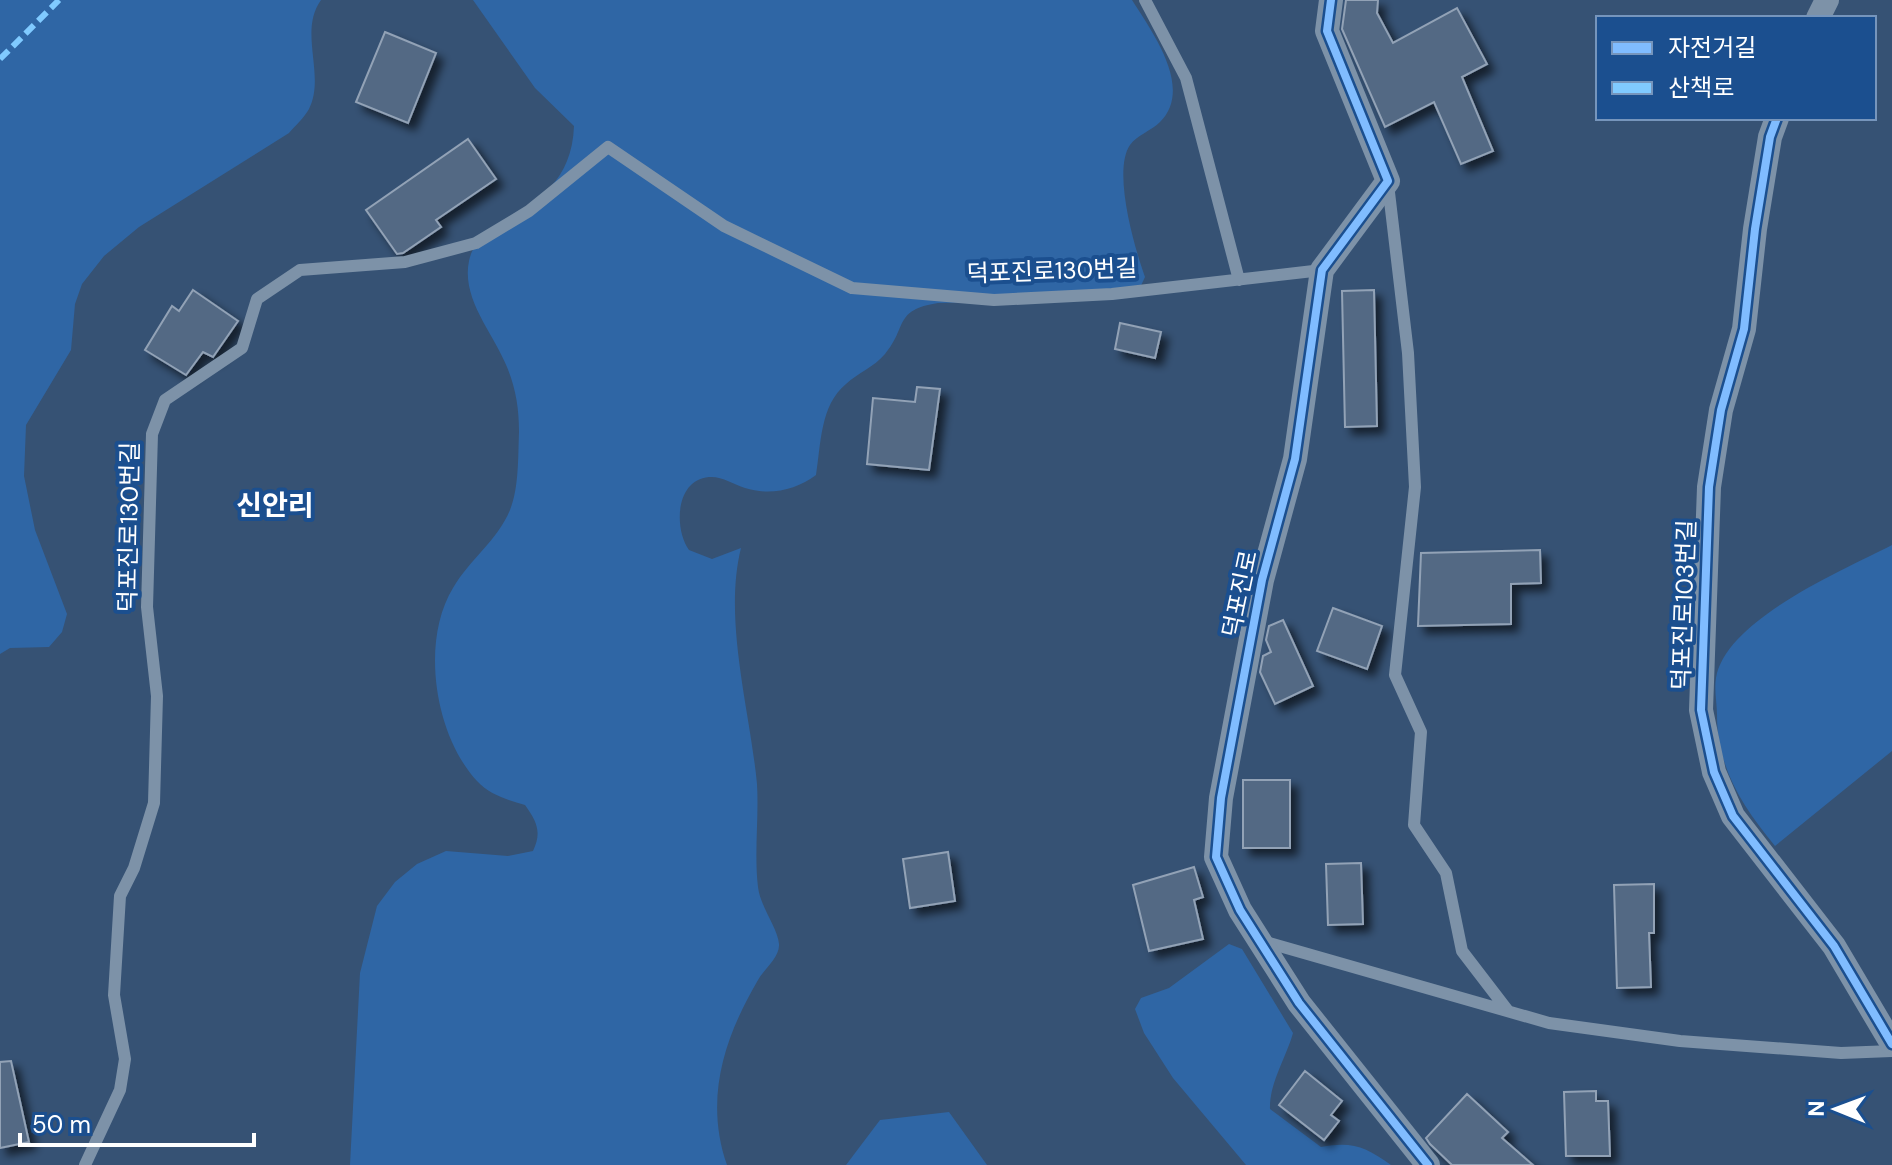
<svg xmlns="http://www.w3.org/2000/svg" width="1892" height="1165" font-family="'DM Sans','Noto Sans KR',sans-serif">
<defs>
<filter id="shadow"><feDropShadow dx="7" dy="7" stdDeviation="4" flood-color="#0009"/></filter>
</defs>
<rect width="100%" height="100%" fill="#365274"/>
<path fill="#2f66a5" d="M 0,0 L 321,0 C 298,32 326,75 309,109 C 304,118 295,126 289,133 L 139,227 L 104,256 L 82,284 L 75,304 L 71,350 L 26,425 L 24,476 L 35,530 L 67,614 L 62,632 L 49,647 L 10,648 L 0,654 Z
M 473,0 L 1132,0 C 1152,32 1194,88 1160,122 C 1151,131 1137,135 1130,145 C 1112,171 1135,249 1145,277 L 1137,294 L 1121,299 L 938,303 C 893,310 908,327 885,354 C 874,367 858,373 846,384 C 820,405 821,445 816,475 C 796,490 770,496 745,488 C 733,484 722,476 709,477 C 675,480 674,529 689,550 L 712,559 L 741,548 C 723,620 750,710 757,784 C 759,818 754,853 758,887 C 760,906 778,929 779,944 C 780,957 764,969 758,980 C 724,1038 704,1099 727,1165 L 350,1165 L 360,973 L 377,906 L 395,882 L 417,864 L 446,851 L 508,856 L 533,851 C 542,832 537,822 525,805 C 508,800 490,795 477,781 C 435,736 420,642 453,588 C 470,559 497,541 510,510 C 519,488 518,457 519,432 C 519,409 516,389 507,367 C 494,334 461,299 469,261 C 478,213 571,216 574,126 L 535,88 Z
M 1892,545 L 1892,751 L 1775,846 C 1743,807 1717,768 1717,715 C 1717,703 1714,690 1716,678 C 1726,619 1844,570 1892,545 Z
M 1229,944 L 1242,949 L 1293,1033 C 1286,1058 1269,1084 1270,1109 L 1321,1147 C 1352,1141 1366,1147 1391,1165 L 1246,1165 L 1173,1078 L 1144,1033 L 1135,1009 L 1141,998 L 1169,988 Z
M 949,1112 L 987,1165 L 846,1165 L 880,1120 Z"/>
<path fill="#526984" stroke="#92a2b6" stroke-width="2" filter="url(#shadow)" d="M 1346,0 L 1378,0 L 1377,13 L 1393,43 L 1457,8 L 1487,64 L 1462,77 L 1493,151 L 1461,164 L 1434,102 L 1385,127 L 1342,29 Z
M 385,32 L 436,53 L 408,123 L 356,102 Z
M 468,139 L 496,179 L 436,220 L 441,227 L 403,253 L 397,254 L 366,210 Z
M 193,290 L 238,321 L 213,357 L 203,352 L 186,375 L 145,350 L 172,306 L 179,311 Z
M 1374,290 L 1377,426 L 1345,427 L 1342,291 Z
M 1120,323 L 1161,332 L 1155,358 L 1115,349 Z
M 917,387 L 940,389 L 929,470 L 867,464 L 873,398 L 915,402 Z
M 1540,550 L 1541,583 L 1511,584 L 1511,624 L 1418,626 L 1421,553 Z
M 1333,608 L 1382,626 L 1367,669 L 1317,651 Z
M 1283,620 L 1313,686 L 1275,704 L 1260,672 L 1263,656 L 1271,652 L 1266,640 L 1269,626 Z
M 1243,780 L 1290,780 L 1290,848 L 1243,848 Z
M 948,852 L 955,901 L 910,908 L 903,859 Z
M 1361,863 L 1363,924 L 1328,925 L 1326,864 Z
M 1194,867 L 1203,897 L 1194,900 L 1203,939 L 1149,951 L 1133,885 Z
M 1654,884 L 1654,933 L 1649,933 L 1651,987 L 1617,988 L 1614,885 Z
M 11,1061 L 29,1142 L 0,1148 L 0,1062 Z
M 1305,1071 L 1342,1101 L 1331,1115 L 1339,1121 L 1324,1140 L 1279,1105 Z
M 1596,1091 L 1596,1101 L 1608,1101 L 1610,1156 L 1566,1156 L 1564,1092 Z
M 1467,1094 L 1508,1132 L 1502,1138 L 1533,1165 L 1452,1165 L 1430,1144 L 1426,1138 Z"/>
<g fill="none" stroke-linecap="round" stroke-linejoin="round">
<path stroke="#7d92a8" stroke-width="12" d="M 1145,0 L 1186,78 L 1239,280
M 1388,184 L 1408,353 L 1415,487 L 1395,675 L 1421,732 L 1414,825 L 1446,873 L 1462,951 L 1508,1011
M 1262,941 L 1549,1023 L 1680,1041 L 1841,1053 L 1892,1051
M 85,1165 L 120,1090 L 125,1059 L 114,995 L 120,896 L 134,868 L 154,803 L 157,696 L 147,607 L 152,434 L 165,400 L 242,348 L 257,299 L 300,270 L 405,262 L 476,243 L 529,211 L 608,147 L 724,226 L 852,288 L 994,300 L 1112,294 L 1322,270"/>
<path stroke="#7d92a8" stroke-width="24" d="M 1331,0 L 1327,31 L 1388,181 L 1322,270 L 1295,459 L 1262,580 L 1221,798 L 1216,857 L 1240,910 L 1299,1003 L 1428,1165
M 1818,18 L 1827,0
M 1777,118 L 1770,137 L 1755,229 L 1744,329 L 1721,410 L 1709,487 L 1701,710 L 1714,772 L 1733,816 L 1834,946 L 1892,1044"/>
<path stroke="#80caff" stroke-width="6" stroke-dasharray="12 6" stroke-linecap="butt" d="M 0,59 L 59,0"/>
<defs>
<path id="cycleway" d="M 1331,0 L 1327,31 L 1388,181 L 1322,270 L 1295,459 L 1262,580 L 1221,798 L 1216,857 L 1240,910 L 1299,1003 L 1428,1165
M 1777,118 L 1770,137 L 1755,229 L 1744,329 L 1721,410 L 1709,487 L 1701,710 L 1714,772 L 1733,816 L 1834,946 L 1892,1044"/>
</defs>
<use href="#cycleway" stroke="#1b4f8f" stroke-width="13"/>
<use href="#cycleway" stroke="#80bcff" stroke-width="8"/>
</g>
<g text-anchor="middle" stroke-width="8" stroke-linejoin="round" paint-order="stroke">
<g font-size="24" fill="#fff" stroke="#1b4f8f">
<text transform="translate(1052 271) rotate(-2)" y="8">덕포진로130번길</text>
<text transform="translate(129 527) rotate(-89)" y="8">덕포진로130번길</text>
<text transform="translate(1240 594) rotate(-78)" y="8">덕포진로</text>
<text transform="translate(1684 605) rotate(-88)" y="8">덕포진로103번길</text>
</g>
<g font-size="28" font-weight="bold" fill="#fff" stroke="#1b4f8f">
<text x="275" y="515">신안리</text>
</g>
</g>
<rect x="1596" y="16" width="280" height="104" fill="#1b4f8f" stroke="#7695bc" stroke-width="2"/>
<rect x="1612" y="42" width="40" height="12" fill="#80bcff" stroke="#7695bc" stroke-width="2"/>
<text x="1668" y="56" font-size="24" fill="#ffffff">자전거길</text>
<rect x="1612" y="82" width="40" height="12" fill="#80caff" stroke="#7695bc" stroke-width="2"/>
<text x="1668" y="96" font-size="24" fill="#ffffff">산책로</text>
<g transform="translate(1836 1109) rotate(271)" stroke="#1b4f8f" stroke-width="6" paint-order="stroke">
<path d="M0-6L14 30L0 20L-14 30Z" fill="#ffffff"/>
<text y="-12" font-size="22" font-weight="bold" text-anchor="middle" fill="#ffffff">N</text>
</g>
<path d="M20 1133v12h234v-12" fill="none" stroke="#ffffff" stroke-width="4"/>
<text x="32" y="1133" font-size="24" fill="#ffffff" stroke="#1b4f8f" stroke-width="6" paint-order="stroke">50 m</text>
</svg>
